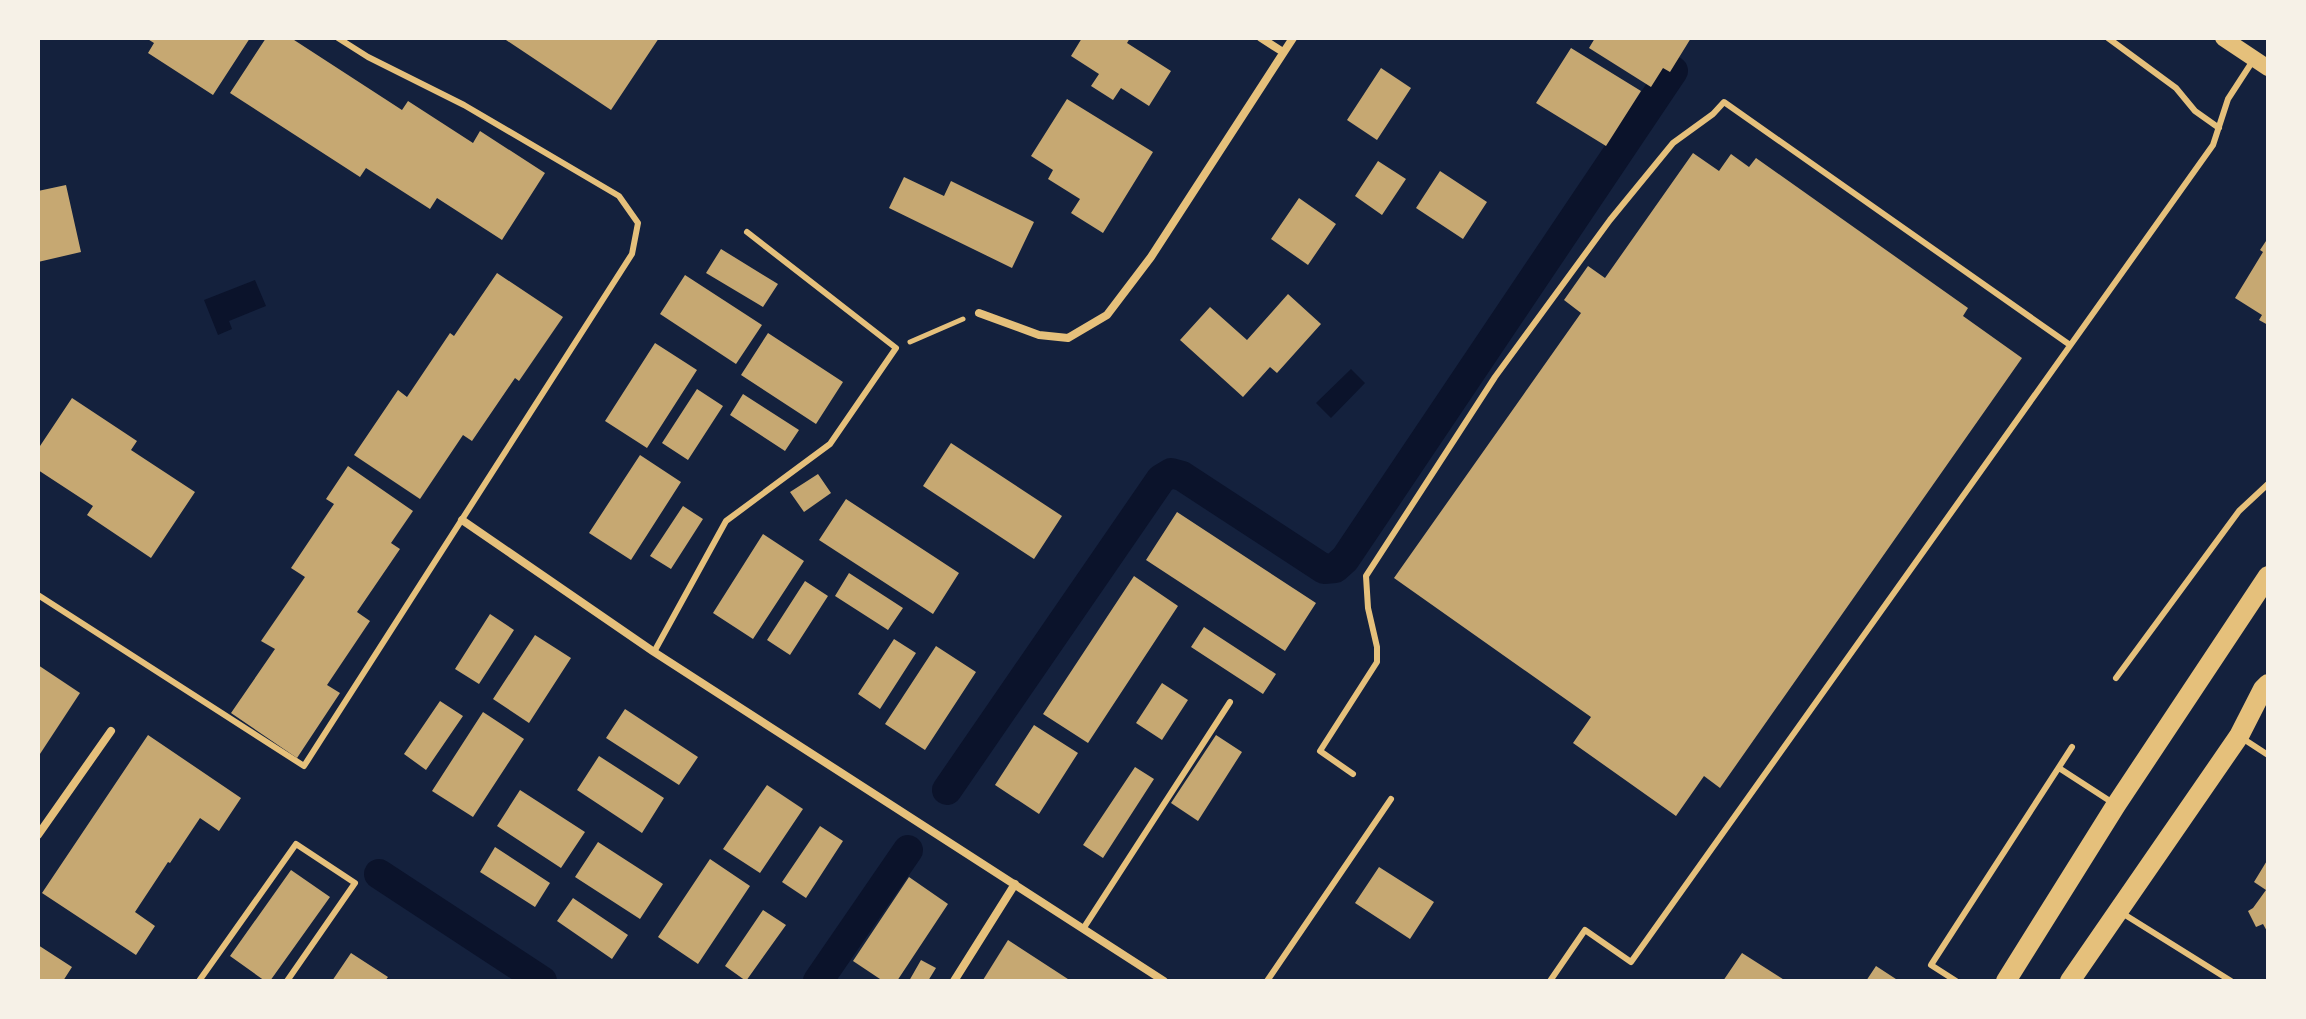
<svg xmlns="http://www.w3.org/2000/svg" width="2306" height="1019" font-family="'Titillium Web',sans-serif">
<rect width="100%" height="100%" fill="#14213d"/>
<path fill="#0b132b" d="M 255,280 L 266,306 L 229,321 L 232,329 L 218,335 L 204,300 Z
M 1351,369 L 1365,383 L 1331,418 L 1316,403 Z"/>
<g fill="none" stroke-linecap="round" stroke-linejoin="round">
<path stroke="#0b132b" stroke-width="30" d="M 947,790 L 1161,479 L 1171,473 L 1182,476 L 1324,569 L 1335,568 L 1345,559 L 1673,71
M 379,874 L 542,981
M 818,981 L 908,850"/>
</g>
<path fill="#c6a872" d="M 146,38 L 250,38 L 213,95 L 148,53 L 154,43 Z
M 266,38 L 291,38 L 402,110 L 408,101 L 473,143 L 480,131 L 545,173 L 502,240 L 437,198 L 430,209 L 366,168 L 360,177 L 230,93 Z
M 503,38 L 659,38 L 611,110 Z
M 1082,38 L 1130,38 L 1127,43 L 1171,71 L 1149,106 L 1121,88 L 1113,100 L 1091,86 L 1099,74 L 1071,56 Z
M 1595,38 L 1691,38 L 1670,72 L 1663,68 L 1651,87 L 1589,48 Z
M 1571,48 L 1641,91 L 1606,146 L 1536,103 Z
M 1381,68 L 1411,88 L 1377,140 L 1347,120 Z
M 1067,99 L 1153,152 L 1103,233 L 1071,213 L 1080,199 L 1048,179 L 1053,170 L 1031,156 Z
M 1693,153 L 1719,171 L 1731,154 L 1749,167 L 1756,158 L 1968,308 L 1963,316 L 2022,358 L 1720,788 L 1704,776 L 1676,816 L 1573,743 L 1591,717 L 1394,578 L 1581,313 L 1564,300 L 1588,266 L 1605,278 Z
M 1378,161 L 1406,179 L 1382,215 L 1355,196 Z
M 1440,171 L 1487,202 L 1463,239 L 1416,208 Z
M 904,177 L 944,196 L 951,181 L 1034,222 L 1012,268 L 889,208 Z
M 66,185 L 81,252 L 38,262 L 38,191 Z
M 1299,198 L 1336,224 L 1308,265 L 1271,239 Z
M 2268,238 L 2268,325 L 2259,320 L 2262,315 L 2235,298 L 2263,252 L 2260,250 Z
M 721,249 L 778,284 L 763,307 L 706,273 Z
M 497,273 L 563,317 L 519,381 L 515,378 L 472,441 L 463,435 L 420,499 L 354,455 L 398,390 L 407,397 L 450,333 L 454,336 Z
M 685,275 L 762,325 L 736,364 L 660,314 Z
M 1288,294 L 1321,324 L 1277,373 L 1270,367 L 1243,397 L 1180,340 L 1210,307 L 1247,340 Z
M 768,333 L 843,382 L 816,424 L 741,375 Z
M 655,343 L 697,370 L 647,448 L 605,421 Z
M 697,389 L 723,406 L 688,460 L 662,443 Z
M 743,394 L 799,430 L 785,451 L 730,415 Z
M 72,398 L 137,441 L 131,450 L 195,492 L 151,558 L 87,515 L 93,506 L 38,470 L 38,449 Z
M 951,443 L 1062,516 L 1034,559 L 923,486 Z
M 640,455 L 681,482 L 631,560 L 589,533 Z
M 348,466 L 413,511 L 391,543 L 400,549 L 357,612 L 370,621 L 327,685 L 340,693 L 297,758 L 231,713 L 275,649 L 261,641 L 305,577 L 291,568 L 334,504 L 326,499 Z
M 818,474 L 831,493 L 804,512 L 790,492 Z
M 846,499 L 959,573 L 933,614 L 819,540 Z
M 683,506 L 703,519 L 671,569 L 650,556 Z
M 1177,512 L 1316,603 L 1285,651 L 1146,560 Z
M 763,534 L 804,561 L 753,639 L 713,613 Z
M 849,573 L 903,608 L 888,630 L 835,596 Z
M 1134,576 L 1178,606 L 1088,743 L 1043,714 Z
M 805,581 L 828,596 L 790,655 L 767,640 Z
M 490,614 L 514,630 L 479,684 L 455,669 Z
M 1204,627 L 1276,674 L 1263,694 L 1191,647 Z
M 535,635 L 571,658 L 529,723 L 493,699 Z
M 894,639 L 916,653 L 880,709 L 858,694 Z
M 936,646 L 976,672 L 925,750 L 885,724 Z
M 38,665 L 80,693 L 38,757 Z
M 1162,683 L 1188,700 L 1162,740 L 1136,723 Z
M 440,701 L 463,716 L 426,770 L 404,754 Z
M 625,709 L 698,757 L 679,785 L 606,738 Z
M 483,712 L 524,739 L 473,817 L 432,791 Z
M 1034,725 L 1078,753 L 1039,814 L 995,785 Z
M 148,735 L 241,798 L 219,831 L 200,818 L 170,863 L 168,862 L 135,912 L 155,926 L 136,955 L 42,893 Z
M 1216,735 L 1242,752 L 1198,821 L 1171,803 Z
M 599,756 L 664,798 L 642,833 L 577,790 Z
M 1135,767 L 1154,779 L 1103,858 L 1083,845 Z
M 767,785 L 803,809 L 760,873 L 723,849 Z
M 520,790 L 585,832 L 561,868 L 497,826 Z
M 820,826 L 843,841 L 806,898 L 782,882 Z
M 598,842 L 663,884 L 640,919 L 575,877 Z
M 495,847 L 550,883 L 535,907 L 480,872 Z
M 710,859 L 750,886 L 698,964 L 658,937 Z
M 2268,859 L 2268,933 L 2263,924 L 2256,927 L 2248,911 L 2253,908 L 2266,890 L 2254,882 Z
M 1379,867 L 1434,902 L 1410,939 L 1355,903 Z
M 291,870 L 330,897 L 270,981 L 265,981 L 230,956 Z
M 909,877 L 948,904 L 897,981 L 883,981 L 853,961 Z
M 573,898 L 628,935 L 612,959 L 557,921 Z
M 763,910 L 786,925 L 746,981 L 725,966 Z
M 1008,940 L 1071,981 L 985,981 L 983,980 Z
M 38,945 L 72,967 L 63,981 L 38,981 Z
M 351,953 L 388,977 L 385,981 L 332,981 Z
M 1742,953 L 1786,981 L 1723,981 Z
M 921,960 L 936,968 L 928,981 L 909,981 Z
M 1876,966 L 1899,981 L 1866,981 Z"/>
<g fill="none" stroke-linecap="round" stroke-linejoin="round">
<path stroke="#e5c07b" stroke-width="5" d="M 910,342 L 963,319"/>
<path stroke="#e5c07b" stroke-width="6" d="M 2108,38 L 2176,88 L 2195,111 L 2219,128
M 38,595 L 304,766 L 632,254 L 638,223 L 619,196 L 464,105 L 368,57 L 338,38
M 654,652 L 726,521 L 830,444 L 896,348 L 747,232
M 2116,678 L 2239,511 L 2268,484
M 2242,738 L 2268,755
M 2059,768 L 2113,803
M 1353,774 L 1320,751 L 1377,662 L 1377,647 L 1368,608 L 1366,576 L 1495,377 L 1610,220 L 1673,143 L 1713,114 L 1724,102 L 2070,345
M 2122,913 L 2231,981
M 1083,929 L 1230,702
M 199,981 L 296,844 L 355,883 L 287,981
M 1267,981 L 1391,799
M 1550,981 L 1585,930 L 1631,962 L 2213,145 L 2228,99 L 2254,59
M 1956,981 L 1931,965 L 2072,747"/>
<path stroke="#e5c07b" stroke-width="8" d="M 1261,38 L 1283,52
M 979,313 L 1039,335 L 1068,338 L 1107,315 L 1151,257 L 1293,38
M 462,520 L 654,652 L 1164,981
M 38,835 L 111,731
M 954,981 L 1015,884"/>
<path stroke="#e5c07b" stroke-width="16" d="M 2223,38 L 2268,68"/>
<path stroke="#e5c07b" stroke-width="20" d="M 2006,981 L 2116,805 L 2268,576
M 2070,981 L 2239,736 L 2263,689 L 2268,684"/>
</g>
<rect width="2306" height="1019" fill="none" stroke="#f6f1e7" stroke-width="80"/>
</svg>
